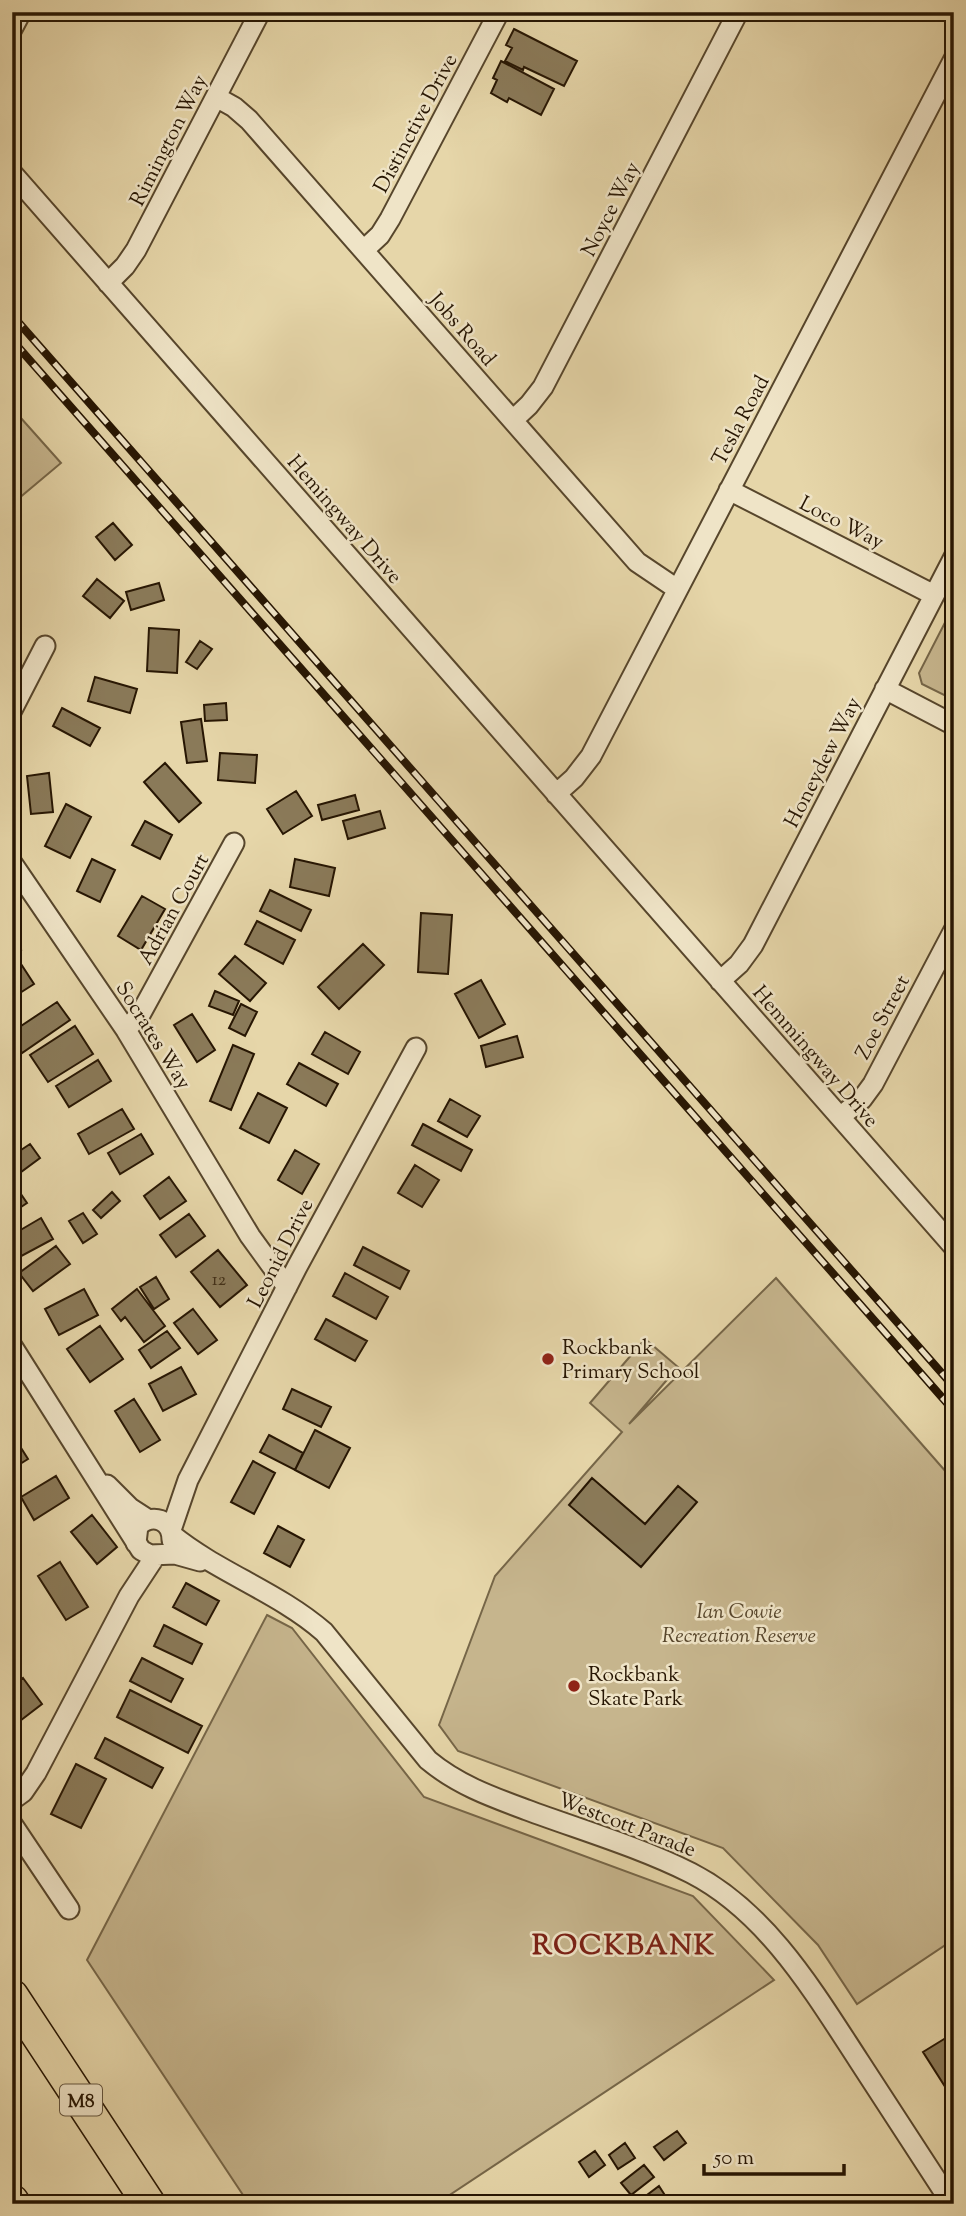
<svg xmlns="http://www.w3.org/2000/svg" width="966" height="2216" font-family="'Sorts Mill Goudy',serif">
<rect width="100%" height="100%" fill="#e6d6a9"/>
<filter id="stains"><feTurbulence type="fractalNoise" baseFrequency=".00286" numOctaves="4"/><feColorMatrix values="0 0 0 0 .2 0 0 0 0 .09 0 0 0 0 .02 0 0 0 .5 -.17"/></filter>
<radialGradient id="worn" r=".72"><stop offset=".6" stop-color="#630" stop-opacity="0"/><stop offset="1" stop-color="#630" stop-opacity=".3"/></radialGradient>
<path fill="#c6b58d" stroke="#766648" stroke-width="2" d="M 12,408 L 61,463 L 12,504 Z
M 954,605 L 954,700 L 922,684 L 919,673 Z
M 776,1278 L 954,1481 L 954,1948 L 950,1942 L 857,2004 L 818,1945 L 723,1848 L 458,1751 L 439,1725 L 495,1576 L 622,1432 L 590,1403 L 645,1339 L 678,1367 L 629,1424 Z
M 267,1615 L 292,1628 L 424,1797 L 693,1896 L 774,1980 L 436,2204 L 249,2204 L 87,1960 Z"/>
<path fill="#8a7a59" stroke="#271603" stroke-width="2" d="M 514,29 L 577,61 L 564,86 L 524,67 L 523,70 L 505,61 L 512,48 L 506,45 Z
M 501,61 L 554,89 L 541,115 L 509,98 L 507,102 L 491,93 L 497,80 L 493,78 Z
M 113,523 L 132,545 L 115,560 L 96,537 Z
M 97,579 L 124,601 L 110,618 L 83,596 Z
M 159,583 L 164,600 L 131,610 L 126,592 Z
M 149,628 L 179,630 L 177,673 L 147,671 Z
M 200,641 L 212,649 L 197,669 L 186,662 Z
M 95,677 L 137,689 L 130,713 L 88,701 Z
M 226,703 L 227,720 L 205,721 L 204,705 Z
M 62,708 L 100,728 L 90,746 L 53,726 Z
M 201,719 L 207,761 L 187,763 L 181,722 Z
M 220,753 L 257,755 L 255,783 L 218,780 Z
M 165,763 L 201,803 L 179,822 L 144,782 Z
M 49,773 L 53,812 L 31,814 L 27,776 Z
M 296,791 L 312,816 L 283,834 L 267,809 Z
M 355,795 L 359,810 L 322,820 L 318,805 Z
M 66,804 L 91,817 L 70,858 L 45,846 Z
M 380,811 L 385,828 L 348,839 L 343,821 Z
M 145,821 L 172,835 L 160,859 L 132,845 Z
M 92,859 L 115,870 L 100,902 L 77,891 Z
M 295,859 L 335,868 L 329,896 L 290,887 Z
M 270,890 L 311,910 L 301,931 L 260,911 Z
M 142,896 L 165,909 L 141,950 L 118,936 Z
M 421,913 L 452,915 L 448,974 L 418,972 Z
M 257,921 L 295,940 L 283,964 L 245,944 Z
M 12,935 L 21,950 L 12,955 Z
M 363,944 L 384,965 L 339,1009 L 318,987 Z
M 235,956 L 266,983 L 250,1001 L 219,974 Z
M 21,964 L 34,984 L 12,998 L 12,970 Z
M 481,980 L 505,1024 L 479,1038 L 455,994 Z
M 215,991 L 239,1001 L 233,1015 L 209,1006 Z
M 57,1002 L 70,1020 L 22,1053 L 12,1038 L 12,1032 Z
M 241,1004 L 257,1012 L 245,1036 L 229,1028 Z
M 192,1014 L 215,1050 L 197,1062 L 174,1025 Z
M 75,1026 L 93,1054 L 48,1082 L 30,1055 Z
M 325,1032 L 360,1052 L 348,1074 L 312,1054 Z
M 517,1036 L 523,1057 L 486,1067 L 481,1046 Z
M 233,1045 L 254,1054 L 231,1110 L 210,1101 Z
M 98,1060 L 111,1081 L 69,1107 L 56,1086 Z
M 299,1063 L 338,1084 L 326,1106 L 287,1084 Z
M 258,1093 L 287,1108 L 269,1143 L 240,1128 Z
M 450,1099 L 480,1116 L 467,1137 L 438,1121 Z
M 122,1109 L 134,1129 L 89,1154 L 78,1134 Z
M 423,1124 L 472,1150 L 461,1171 L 412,1145 Z
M 141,1134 L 153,1154 L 120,1174 L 108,1153 Z
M 30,1144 L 40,1158 L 21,1172 L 12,1160 L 12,1156 Z
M 295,1150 L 319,1164 L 302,1194 L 278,1180 Z
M 415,1165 L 439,1180 L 422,1207 L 398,1193 Z
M 169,1177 L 186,1201 L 160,1219 L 144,1196 Z
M 12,1181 L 27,1203 L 12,1213 Z
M 112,1192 L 120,1201 L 101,1218 L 93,1210 Z
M 83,1213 L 97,1234 L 83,1243 L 69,1221 Z
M 189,1214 L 205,1236 L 176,1257 L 160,1235 Z
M 41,1218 L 53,1239 L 14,1260 L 12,1257 L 12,1235 Z
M 56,1246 L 70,1264 L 33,1291 L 19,1273 Z
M 363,1247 L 409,1271 L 400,1289 L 354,1265 Z
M 218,1250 L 247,1285 L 220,1307 L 191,1272 Z
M 345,1273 L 388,1297 L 376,1319 L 333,1296 Z
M 156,1277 L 169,1299 L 154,1309 L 140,1287 Z
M 84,1289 L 98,1315 L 59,1335 L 45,1309 Z
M 137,1289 L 165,1326 L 144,1342 L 125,1317 L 121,1321 L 112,1309 Z
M 193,1309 L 217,1340 L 198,1354 L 174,1323 Z
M 326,1319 L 367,1341 L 355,1361 L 315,1339 Z
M 100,1326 L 123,1359 L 90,1382 L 67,1349 Z
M 167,1331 L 180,1348 L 151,1368 L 139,1350 Z
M 181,1367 L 196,1394 L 163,1411 L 149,1384 Z
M 292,1389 L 331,1407 L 321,1427 L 283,1409 Z
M 134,1399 L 160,1440 L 140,1452 L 115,1411 Z
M 315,1430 L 350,1448 L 329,1488 L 295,1470 Z
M 269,1435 L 303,1453 L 295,1470 L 260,1452 Z
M 16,1440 L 28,1459 L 12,1469 L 12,1442 Z
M 253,1461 L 275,1473 L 254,1514 L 231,1502 Z
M 56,1476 L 69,1498 L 34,1520 L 21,1497 Z
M 592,1478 L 645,1524 L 678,1486 L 697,1502 L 641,1567 L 569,1505 Z
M 92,1515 L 117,1547 L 97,1564 L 71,1532 Z
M 278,1526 L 304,1540 L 290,1567 L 264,1553 Z
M 60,1562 L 88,1607 L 66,1620 L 38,1576 Z
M 186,1583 L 219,1601 L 206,1625 L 173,1607 Z
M 164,1625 L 202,1644 L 192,1664 L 154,1646 Z
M 142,1658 L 183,1679 L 171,1702 L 130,1681 Z
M 23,1678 L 42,1704 L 16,1724 L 12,1720 L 12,1686 Z
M 130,1690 L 202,1726 L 188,1753 L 117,1717 Z
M 105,1738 L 163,1768 L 152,1788 L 95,1758 Z
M 76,1764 L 106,1779 L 81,1828 L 51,1814 Z
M 949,2036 L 954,2043 L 954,2094 L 951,2096 L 923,2052 Z
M 677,2131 L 686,2143 L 664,2160 L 654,2147 Z
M 625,2143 L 635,2158 L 618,2169 L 609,2155 Z
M 595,2151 L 605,2165 L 589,2177 L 579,2162 Z
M 644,2165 L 654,2177 L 631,2195 L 621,2183 Z
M 659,2186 L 668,2200 L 663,2204 L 635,2204 Z"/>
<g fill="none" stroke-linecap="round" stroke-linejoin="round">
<defs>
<path id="minor" d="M 12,29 L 21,12
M 216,97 L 234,107 L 249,120 L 637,562 L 677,589
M 12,173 L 954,1247
M 364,250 L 380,235 L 390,219 L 499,12
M 108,283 L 125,266 L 136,250 L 260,12
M 513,420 L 529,405 L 543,387 L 738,12
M 729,490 L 934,595
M 885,689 L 954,725
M 12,710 L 45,646
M 556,794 L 574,778 L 591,756 L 954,59
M 12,863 L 126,1030 L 250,1236 L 287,1287
M 720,981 L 739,964 L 753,945 L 954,557
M 126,1030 L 141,1013 L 234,843
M 840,1117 L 862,1099 L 873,1084 L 954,930
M 12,1346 L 141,1550 L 150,1555 L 175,1554 L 200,1561
M 107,1485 L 130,1508 L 147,1519
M 171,1530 L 188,1480 L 297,1267 L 416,1048
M 172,1535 C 219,1573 278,1592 324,1632 L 428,1760 C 458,1785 492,1797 527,1810 C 581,1830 639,1847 691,1873 C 767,1912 814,1992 859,2061 C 890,2109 921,2156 952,2204
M 136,1543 L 138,1526 C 152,1513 172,1519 172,1540
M 12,1800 L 23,1792 L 36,1773 L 129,1596 L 156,1555
M 12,1824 L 69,1909"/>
<path id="trunk" d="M 12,1996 L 149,2204
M 12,2201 L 14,2204"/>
</defs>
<use href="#minor" stroke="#57462c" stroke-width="23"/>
<use href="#trunk" stroke="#271603" stroke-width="35"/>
<use href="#minor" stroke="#efe4c7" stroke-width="19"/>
<use href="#trunk" stroke="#e6d6a9" stroke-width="32"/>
<defs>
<path id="rail" d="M 12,315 L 954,1387
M 12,340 L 954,1411"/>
</defs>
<use href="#rail" stroke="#271603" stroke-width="8"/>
<use href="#rail" stroke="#efe4c7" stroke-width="5" stroke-dasharray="16" stroke-linecap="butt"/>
</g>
<g fill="#8f2418" stroke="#efe4c7" stroke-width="2.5">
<circle cx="548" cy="1359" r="7"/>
<circle cx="574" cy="1686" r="7"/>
</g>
<g text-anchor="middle" stroke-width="5" stroke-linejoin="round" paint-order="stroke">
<g font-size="18" fill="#402f18">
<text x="219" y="1285">12</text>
</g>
<rect fill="#efe4c7" stroke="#63543e" stroke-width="2" x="60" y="2084.5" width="42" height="31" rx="5"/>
<g font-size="19" font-weight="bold" fill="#271603">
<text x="81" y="2107">M8</text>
</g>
<g font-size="21" fill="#271603" stroke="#efe4c7">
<text transform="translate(415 123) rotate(-62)" y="7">Distinctive Drive</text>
<text transform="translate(168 140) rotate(-63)" y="7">Rimington Way</text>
<text transform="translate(610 209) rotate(-63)" y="7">Noyce Way</text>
<text transform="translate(463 329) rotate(49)" y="7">Jobs Road</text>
<text transform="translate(740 420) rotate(-62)" y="7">Tesla Road</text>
<text transform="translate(345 519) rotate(49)" y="7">Hemingway Drive</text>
<text transform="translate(842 522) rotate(27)" y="7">Loco Way</text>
<text transform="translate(822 762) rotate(-63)" y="7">Honeydew Way</text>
<text transform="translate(173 909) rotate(-61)" y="7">Adrian Court</text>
<text transform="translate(882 1017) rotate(-62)" y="7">Zoe Street</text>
<text transform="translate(154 1035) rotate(58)" y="7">Socrates Way</text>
<text transform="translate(816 1056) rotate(49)" y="7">Hemmingway Drive</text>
<text transform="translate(280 1253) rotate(-63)" y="7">Leonid Drive</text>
<text transform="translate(627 1824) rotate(21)" y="7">Westcott Parade</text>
</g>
<g font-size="21" fill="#271603" stroke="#efe4c7" text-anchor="start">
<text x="562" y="1354">Rockbank<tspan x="562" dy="24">Primary School</tspan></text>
<text x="588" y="1681">Rockbank<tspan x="588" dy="24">Skate Park</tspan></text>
</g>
<g font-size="21" font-style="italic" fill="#57462c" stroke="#efe4c7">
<text x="739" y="1618">Ian Cowie<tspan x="739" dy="24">Recreation Reserve</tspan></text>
</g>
<g font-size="28" font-weight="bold" letter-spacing="2" fill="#7a1f14" stroke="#efe4c7">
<text x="624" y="1954">ROCKBANK</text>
</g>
</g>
<rect width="966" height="2216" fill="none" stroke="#e6d6a9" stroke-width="42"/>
<rect x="14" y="14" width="938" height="2188" fill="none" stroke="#271603" stroke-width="3.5"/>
<rect x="21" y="21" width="924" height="2174" fill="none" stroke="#271603" stroke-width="2"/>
<path d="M704 2164v10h140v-10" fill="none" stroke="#271603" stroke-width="3.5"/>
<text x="714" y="2164" font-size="21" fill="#271603" stroke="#efe4c7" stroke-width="5" paint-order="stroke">50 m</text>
<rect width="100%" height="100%" filter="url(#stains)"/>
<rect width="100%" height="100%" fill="url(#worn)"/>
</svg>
